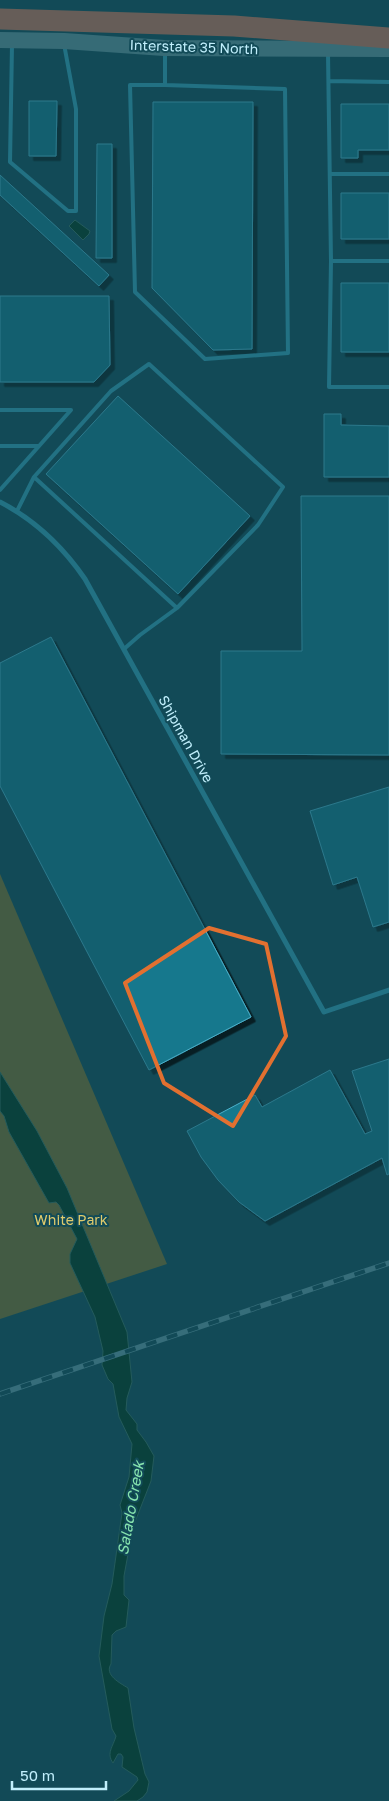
<svg xmlns="http://www.w3.org/2000/svg" width="389" height="1801" font-family="'Golos Text',sans-serif">
<defs>
<filter id="shadow"><feDropShadow dx="4.5" dy="4.5" stdDeviation="0" flood-color="#0009"/></filter>
</defs>
<rect width="100%" height="100%" fill="#124b58"/>
<path fill="#7e702d" d="M 0,874 L 167,1264 L 0,1319 Z"/>
<path fill="#00371e" stroke="#3a6e61" d="M 75,220 L 90,231 L 89,234 L 83,240 L 69,226 Z
M 0,1072 L 37,1131 L 67,1188 L 127,1332 L 132,1382 L 127,1398 L 126,1410 L 137,1424 L 137,1430 L 146,1442 L 154,1456 L 151,1481 L 133,1527 L 124,1576 L 124,1595 L 129,1600 L 126,1627 L 116,1631 L 112,1635 L 111,1664 C 104,1675 120,1683 128,1688 L 134,1728 L 145,1774 L 149,1782 L 147,1792 L 143,1797 L 137,1801 L 114,1801 L 129,1791 L 138,1780 L 137,1777 L 122,1767 L 123,1757 L 121,1754 L 118,1754 L 113,1763 C 106,1753 113,1747 116,1736 L 112,1729 L 99,1656 L 104,1616 L 112,1584 L 122,1513 L 120,1505 L 129,1477 L 132,1444 L 119,1417 L 113,1384 L 108,1379 L 102,1365 L 103,1351 L 95,1317 L 70,1263 L 70,1254 L 77,1239 L 59,1205 L 56,1202 L 49,1203 L 9,1132 L 4,1116 L 0,1111 Z"/>
<path fill="#18788d" stroke="#4ab0ca" filter="url(#shadow)" d="M 29,101 L 57,101 L 56,156 L 29,156 Z
M 153,102 L 253,102 L 252,349 L 213,350 L 152,288 Z
M 341,104 L 389,104 L 389,150 L 358,150 L 358,158 L 341,158 Z
M 97,144 L 112,144 L 112,258 L 96,258 Z
M 0,175 L 109,275 L 99,286 L 0,195 Z
M 341,193 L 389,193 L 389,239 L 341,239 Z
M 341,283 L 389,283 L 389,352 L 341,352 Z
M 0,296 L 109,296 L 110,365 L 94,382 L 0,382 Z
M 118,396 L 250,516 L 178,594 L 46,474 Z
M 324,414 L 341,414 L 341,425 L 389,426 L 389,477 L 324,477 Z
M 301,496 L 389,496 L 389,755 L 221,754 L 221,651 L 302,651 Z
M 51,637 L 251,1017 L 149,1070 L 0,786 L 0,663 Z
M 389,787 L 389,922 L 373,927 L 357,877 L 333,885 L 310,811 Z
M 389,1059 L 389,1174 L 387,1175 L 382,1158 L 265,1221 L 239,1202 L 218,1180 L 201,1157 L 187,1131 L 255,1095 L 262,1107 L 330,1070 L 365,1134 L 372,1131 L 352,1071 Z"/>
<g fill="none" stroke-linecap="round" stroke-linejoin="round">
<path stroke="#369fb9" stroke-width="4" d="M 12,45 L 10,162 L 68,211 L 76,211 L 76,109 L 64,44
M 165,52 L 165,85 L 130,85 L 135,292 L 205,359 L 288,353 L 285,89 L 165,85
M 328,54 L 331,261 L 389,261
M 329,81 L 389,82
M 330,174 L 389,174
M 331,261 L 329,387 L 389,387
M 0,410 L 71,410 L 0,490
M 0,446 L 39,446
M 34,477 L 177,608
M 17,511 L 34,477 L 111,391 L 149,364 L 283,487 L 258,525 L 177,608 L 140,635 L 124,649"/>
<path stroke="#369fb9" stroke-width="5" d="M 0,502 C 35,520 63,547 85,579 L 324,1012 L 389,990"/>
<path stroke="#63929c" stroke-width="16" d="M 0,40 L 64,41 L 164,48 L 389,49"/>
<path stroke="#cc7459" stroke-width="21" d="M 0,19 L 234,26 L 389,38"/>
<defs>
<path id="rail" d="M 0,1394 L 389,1263"/>
</defs>
<use href="#rail" stroke="#6397a4" stroke-width="5.5"/>
<use href="#rail" stroke="#124b58" stroke-width="4" stroke-dasharray="11" stroke-linecap="butt"/>
</g>
<path d="M0 0H389V1801H0ZM 209,928 L 266,944 L 286,1036 L 233,1126 L 164,1083 L 125,983 Z" fill="#124b58" fill-opacity=".55" fill-rule="evenodd"/>
<path fill="none" stroke="#e27030" stroke-width="4" stroke-linejoin="round" d="M 209,928 L 266,944 L 286,1036 L 233,1126 L 164,1083 L 125,983 Z"/>
<g text-anchor="middle" stroke-width="4" stroke-linejoin="round" paint-order="stroke">
<g font-size="14" fill="#c1effc" stroke="#124b58">
<text transform="translate(194 47) rotate(2)" y="5">Interstate 35 North</text>
<text transform="translate(186 739) rotate(61)" y="5">Shipman Drive</text>
</g>
<g font-size="14" fill="#e0cb6c" stroke="#124b58">
<text x="71" y="1225">White Park</text>
</g>
<g font-size="15" font-style="italic" fill="#87e4ae" stroke="#124b58">
<text transform="translate(131 1508) rotate(-80)" y="5">Salado Creek</text>
</g>
</g>
<path d="M12 1781v8h94v-8" fill="none" stroke="#c1effc" stroke-width="2.5"/>
<text x="20" y="1781" font-size="15" fill="#c1effc" stroke="#124b58" stroke-width="4" paint-order="stroke">50 m</text>
</svg>
